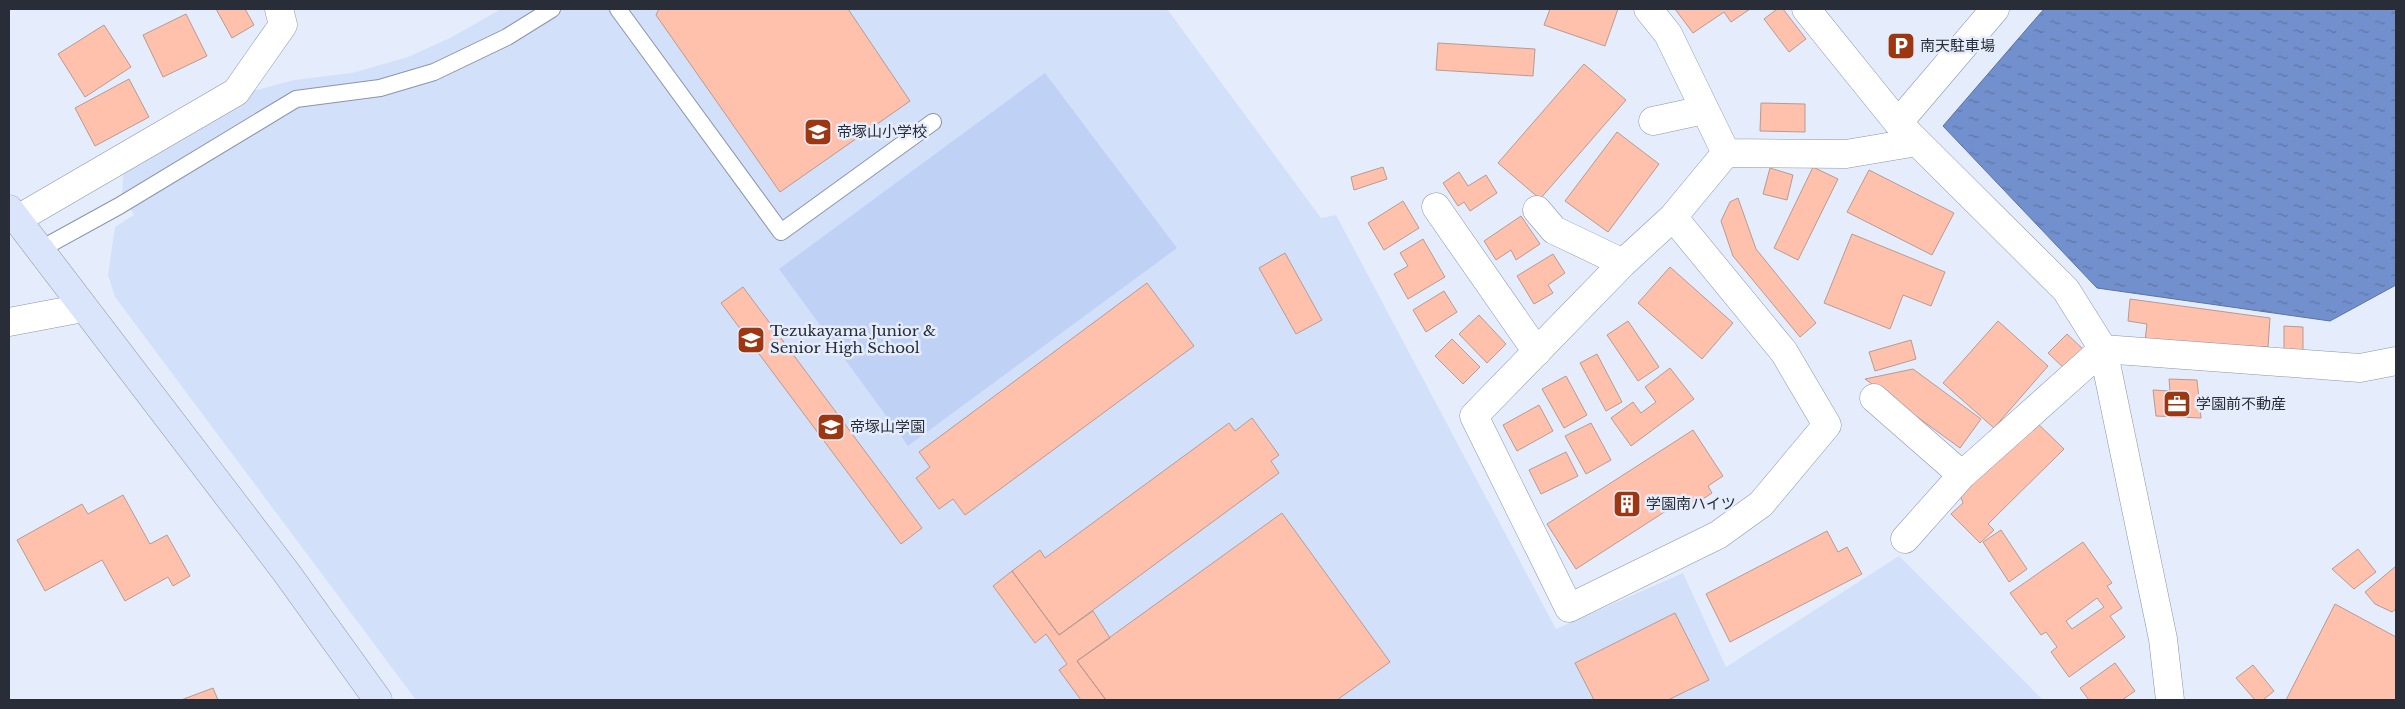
<svg xmlns="http://www.w3.org/2000/svg" width="2405" height="709" font-family="'Libre Baskerville','Noto Sans JP',serif">
<defs>
<pattern id="water-ripples" width="26" height="14" patternUnits="userSpaceOnUse" patternTransform="scale(1.25)"><rect width="26" height="14" fill="#7290cd"/><path d="M2 4q2-2 4 0t4 0M15 11q2-2 4 0t4 0" fill="none" stroke="#5e76a7"/></pattern>
</defs>
<rect width="100%" height="100%" fill="#e5edfc"/>
<path fill="#d3e0fa" d="M 501,9 L 1167,9 L 1321,218 L 1336,215 L 1556,629 L 1683,573 L 1726,667 L 1899,556 L 2043,700 L 416,700 L 115,297 L 108,275 L 115,227 L 134,215 L 122,194 L 124,166 L 253,91 L 294,80 L 352,73 L 408,57 L 450,38 Z"/>
<path fill="#bfd2f6" d="M 1045,73 L 1177,248 L 908,446 L 779,269 Z"/>
<path fill="url(#water-ripples)" stroke="#5c72a0" d="M 2044,9 L 2396,9 L 2396,285 L 2330,321 L 2097,288 L 1943,126 Z"/>
<path fill="#ffc0ac" stroke="#b79a91" fill-rule="evenodd" d="M 216,9 L 245,9 L 254,25 L 232,38 Z
M 659,9 L 848,9 L 910,101 L 780,192 L 656,15 Z
M 1550,9 L 1618,9 L 1605,46 L 1544,25 Z
M 1675,9 L 1750,9 L 1731,22 L 1724,12 L 1693,33 Z
M 1777,9 L 1783,9 L 1806,39 L 1789,52 L 1764,19 Z
M 186,14 L 207,56 L 163,77 L 143,35 Z
M 104,25 L 131,67 L 85,97 L 58,54 Z
M 1438,43 L 1535,49 L 1533,76 L 1436,70 Z
M 1584,64 L 1626,100 L 1540,199 L 1498,163 Z
M 129,79 L 149,117 L 95,146 L 75,108 Z
M 1761,103 L 1805,104 L 1805,132 L 1760,131 Z
M 1617,132 L 1659,164 L 1608,232 L 1565,201 Z
M 1383,167 L 1387,179 L 1354,190 L 1351,177 Z
M 1813,167 L 1838,179 L 1798,260 L 1774,248 Z
M 1770,168 L 1793,175 L 1787,200 L 1763,194 Z
M 1869,170 L 1954,213 L 1932,255 L 1847,212 Z
M 1459,172 L 1468,186 L 1486,175 L 1497,193 L 1470,211 L 1464,202 L 1458,206 L 1443,183 Z
M 1738,198 L 1756,249 L 1816,323 L 1800,337 L 1733,256 L 1721,221 L 1730,202 Z
M 1403,201 L 1419,228 L 1384,250 L 1368,223 Z
M 1521,216 L 1540,244 L 1516,260 L 1511,250 L 1496,260 L 1484,241 Z
M 1852,234 L 1945,272 L 1931,306 L 1903,295 L 1890,329 L 1824,303 Z
M 1423,239 L 1445,277 L 1408,299 L 1394,274 L 1408,266 L 1400,253 Z
M 1285,253 L 1322,320 L 1296,334 L 1259,268 Z
M 1553,254 L 1565,273 L 1548,285 L 1553,293 L 1534,304 L 1517,276 Z
M 1670,267 L 1733,323 L 1702,359 L 1638,303 Z
M 1147,283 L 1194,346 L 965,515 L 953,499 L 939,509 L 916,478 L 930,467 L 919,452 Z
M 743,287 L 922,528 L 901,544 L 721,303 Z
M 1444,291 L 1457,312 L 1426,332 L 1413,310 Z
M 2130,299 L 2270,318 L 2268,347 L 2145,341 L 2147,324 L 2128,321 Z
M 1479,315 L 1506,344 L 1487,363 L 1459,334 Z
M 1628,321 L 1659,367 L 1638,381 L 1607,335 Z
M 1998,321 L 2048,366 L 1994,428 L 1943,383 Z
M 2284,326 L 2303,327 L 2303,353 L 2284,353 Z
M 2067,334 L 2084,350 L 2065,369 L 2048,353 Z
M 1452,339 L 1480,367 L 1463,384 L 1435,356 Z
M 1911,340 L 1916,359 L 1875,371 L 1869,352 Z
M 1597,354 L 1622,402 L 1606,411 L 1580,363 Z
M 1670,368 L 1694,399 L 1631,446 L 1611,418 L 1633,402 L 1641,413 L 1656,402 L 1645,387 Z
M 1913,369 L 1981,419 L 1960,448 L 1865,379 Z
M 1566,376 L 1587,415 L 1564,428 L 1542,389 Z
M 2169,379 L 2197,380 L 2201,418 L 2156,416 L 2153,390 L 2170,391 Z
M 1539,405 L 1553,431 L 1517,451 L 1503,425 Z
M 1252,418 L 1279,455 L 1271,461 L 1279,473 L 1059,635 L 1012,571 L 1040,550 L 1045,558 L 1229,423 L 1235,431 Z
M 2033,419 L 2064,449 L 1988,524 L 1994,530 L 1980,543 L 1951,514 L 1963,503 L 1959,492 Z
M 1591,423 L 1611,460 L 1586,474 L 1565,436 Z
M 1693,430 L 1723,476 L 1708,486 L 1712,493 L 1689,508 L 1683,500 L 1576,569 L 1547,524 Z
M 1566,452 L 1578,476 L 1541,494 L 1529,470 Z
M 123,495 L 150,544 L 167,535 L 190,576 L 173,586 L 168,577 L 125,601 L 102,560 L 45,591 L 17,540 L 82,504 L 88,514 Z
M 1282,513 L 1390,662 L 1337,700 L 1106,700 L 1077,661 Z
M 2001,530 L 2027,569 L 2009,582 L 1983,542 Z
M 1827,531 L 1838,552 L 1847,547 L 1862,574 L 1730,642 L 1706,594 Z
M 2083,542 L 2112,583 L 2107,586 L 2122,608 L 2110,616 L 2125,637 L 2069,677 L 2051,652 L 2057,647 L 2046,632 L 2041,635 L 2010,593 ZM 2097,598 L 2104,607 L 2072,629 L 2066,621 Z
M 2358,549 L 2376,572 L 2354,589 L 2332,569 Z
M 2396,566 L 2396,609 L 2392,612 L 2375,604 L 2365,592 Z
M 1012,571 L 1059,635 L 1093,611 L 1110,638 L 1077,661 L 1106,700 L 1081,700 L 1059,670 L 1067,664 L 1046,634 L 1035,643 L 993,586 Z
M 2335,604 L 2396,637 L 2396,700 L 2286,700 Z
M 1675,613 L 1709,680 L 1668,700 L 1594,700 L 1575,663 Z
M 2115,663 L 2135,691 L 2122,700 L 2089,700 L 2080,688 Z
M 2253,665 L 2274,691 L 2263,700 L 2255,700 L 2236,678 Z
M 213,688 L 218,700 L 181,700 Z"/>
<g fill="none" stroke-linecap="round" stroke-linejoin="round">
<defs>
<path id="lane" d="M 618,9 L 781,232 L 933,122
M 39,250 L 119,206 L 296,99 L 380,88 L 434,72 L 507,37 L 552,9"/>
<path id="street" d="M 1648,9 L 1668,34 L 1726,153
M 1806,9 L 1898,123 L 2066,290 L 2103,349 L 2163,639 L 2170,700
M 1653,121 L 1704,110
M 1898,123 L 1995,9
M 1436,207 L 1537,352
M 1537,210 L 1554,230 L 1623,263
M 1673,217 L 1784,352 L 1827,425 L 1761,504 L 1718,535 L 1569,608 L 1474,416 L 1623,263 L 1673,217 L 1726,153 L 1846,154 L 1917,142
M 16,220 L 236,92 L 283,25 L 279,9
M 9,322 L 83,308
M 1874,398 L 1962,475
M 1905,539 L 1962,475 L 2103,349 L 2360,368 L 2396,361"/>
<path id="secondary" d="M 9,209 L 286,572 L 378,700"/>
</defs>
<use href="#lane" stroke="#8995ad" stroke-width="18"/>
<use href="#street" stroke="#8995ad" stroke-width="29"/>
<use href="#secondary" stroke="#8995ad" stroke-width="29"/>
<use href="#lane" stroke="#fff" stroke-width="16"/>
<use href="#street" stroke="#fff" stroke-width="28"/>
<use href="#secondary" stroke="#dae5fc" stroke-width="28"/>
</g>
<defs>
<symbol id="parking-square" viewBox="-11 -11 22 22"><rect x="-9" y="-9" width="18" height="18" rx="4" fill="#9d3711" stroke="#e5edfc"/><path d="M-3.5-5.5H1a3.5 3.5 0 0 1 0 7H-1V5.5H-3.5ZM-1-3.4V-.6H.8a1.4 1.4 0 0 0 0-2.8Z" fill="#fff"/></symbol>
<symbol id="school-square" viewBox="-11 -11 22 22"><rect x="-9" y="-9" width="18" height="18" rx="4" fill="#9d3711" stroke="#e5edfc"/><path d="M0-5L7-2L0 1L-7-2ZM-4 1L0 2.5L4 1V4Q0 6-4 4Z" fill="#fff"/></symbol>
<symbol id="office-square" viewBox="-11 -11 22 22"><rect x="-9" y="-9" width="18" height="18" rx="4" fill="#9d3711" stroke="#e5edfc"/><path d="M-6-3h4V-5.5h4V-3h4V5H-6ZM-1-4.5V-3h2v-1.5ZM-6 0V1H6V0Z" fill="#fff"/></symbol>
<symbol id="building-square" viewBox="-11 -11 22 22"><rect x="-9" y="-9" width="18" height="18" rx="4" fill="#9d3711" stroke="#e5edfc"/><path d="M-4-6H4V6H1V3H-1V6H-4ZM-2.5-4.3h1.7v1.8h-1.7ZM.8-4.3h1.7v1.8H.8ZM-2.5-1h1.7V.8h-1.7ZM.8-1h1.7V.8H.8Z" fill="#fff"/></symbol>
</defs>
<g fill-rule="evenodd">
<use href="#parking-square" x="1885" y="30" width="32" height="32"/>
<use href="#school-square" x="802" y="116" width="32" height="32"/>
<use href="#school-square" x="735" y="324" width="32" height="32"/>
<use href="#office-square" x="2161" y="388" width="32" height="32"/>
<use href="#school-square" x="815" y="411" width="32" height="32"/>
<use href="#building-square" x="1611" y="488" width="32" height="32"/>
</g>
<g text-anchor="middle" stroke-width="5" stroke-linejoin="round" paint-order="stroke">
<g font-size="15" fill="#292d37" stroke="#e5edfc" text-anchor="start">
<text x="1920" y="51">南天駐車場</text>
<text x="837" y="137">帝塚山小学校</text>
<text x="770" y="336">Tezukayama Junior &amp;<tspan x="770" dy="17">Senior High School</tspan></text>
<text x="2196" y="409">学園前不動産</text>
<text x="850" y="432">帝塚山学園</text>
<text x="1646" y="509">学園南ハイツ</text>
</g>
</g>
<rect width="2405" height="709" fill="none" stroke="#292d37" stroke-width="20"/>
</svg>
